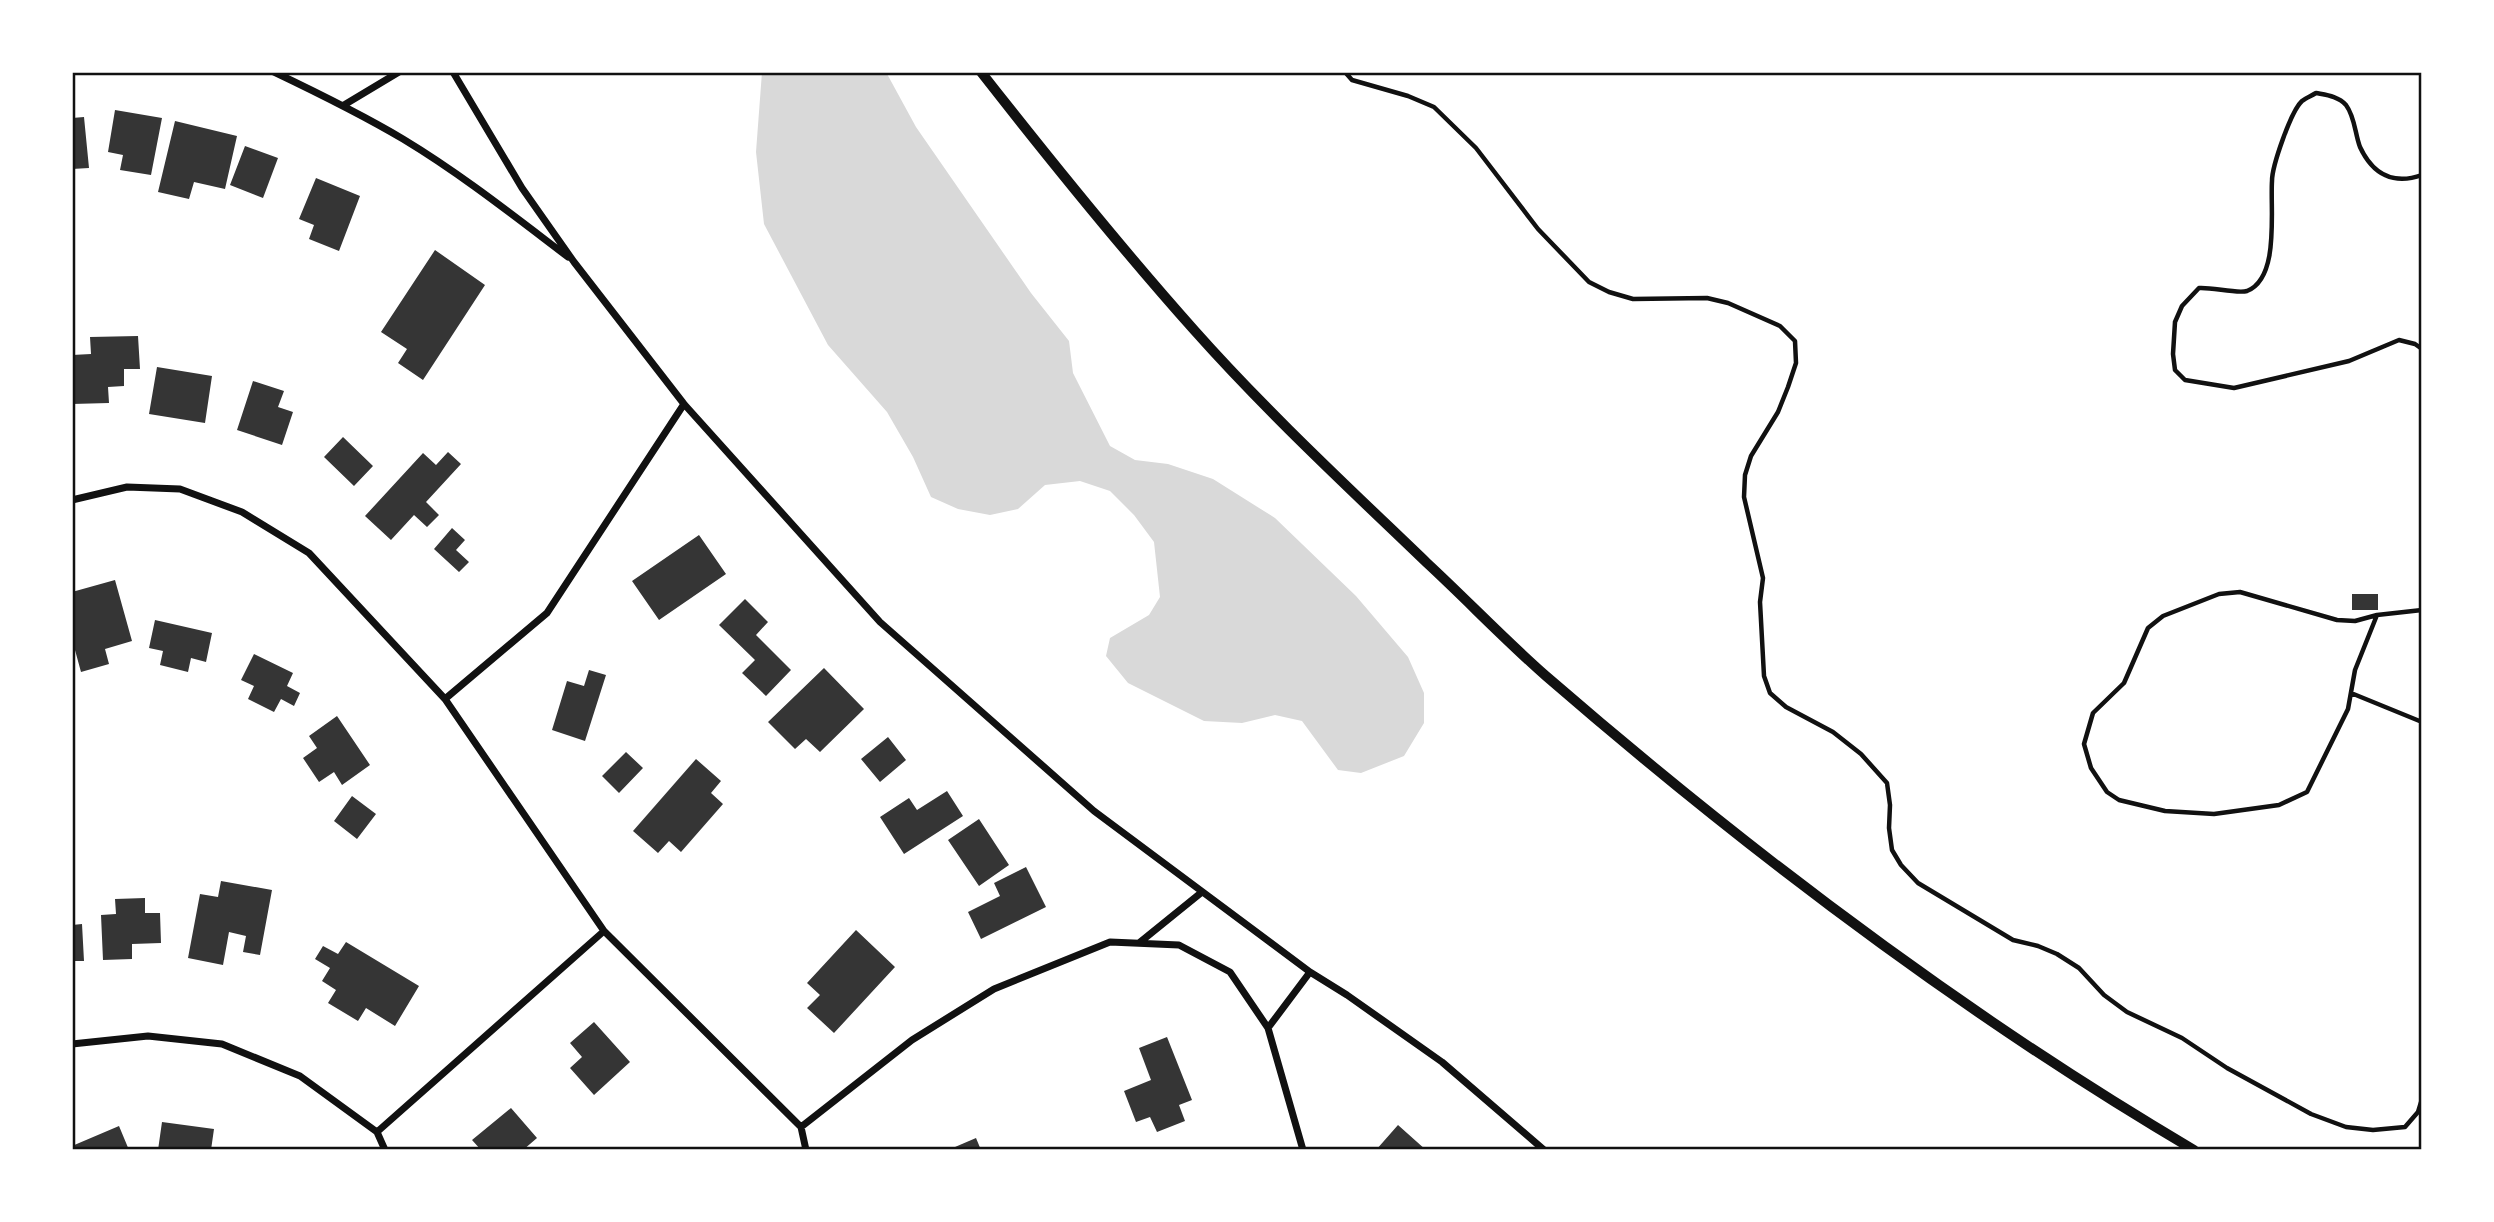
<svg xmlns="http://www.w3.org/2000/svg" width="2494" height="1222" font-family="'Work Sans',sans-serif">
<rect width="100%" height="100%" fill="#fff"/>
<path fill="#d9d9d9" d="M 762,72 L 886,72 L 916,127 L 1031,293 L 1069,341 L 1073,373 L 1110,446 L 1135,460 L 1168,464 L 1213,479 L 1275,518 L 1356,596 L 1408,657 L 1424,693 L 1424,723 L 1404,756 L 1361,773 L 1338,770 L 1302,721 L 1275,715 L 1242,723 L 1204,721 L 1128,683 L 1106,656 L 1110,638 L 1149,615 L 1160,597 L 1154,542 L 1134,515 L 1110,491 L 1080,481 L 1045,485 L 1018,509 L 990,515 L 958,509 L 931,497 L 913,457 L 887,412 L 828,345 L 764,224 L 756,152 Z"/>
<path fill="#353535" d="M 115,110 L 162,118 L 151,175 L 120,170 L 123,155 L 108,152 Z
M 84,117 L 89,168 L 72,169 L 72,118 Z
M 175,121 L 237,136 L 225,189 L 194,182 L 189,199 L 158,192 Z
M 245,146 L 278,158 L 263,198 L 230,185 Z
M 316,178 L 360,196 L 339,251 L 309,239 L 314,225 L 299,219 Z
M 435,250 L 485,285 L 423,380 L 398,363 L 407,349 L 381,332 Z
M 138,336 L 140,369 L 124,369 L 124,386 L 108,387 L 109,403 L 72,404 L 72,355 L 91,354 L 90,337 Z
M 157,367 L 212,376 L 205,423 L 149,414 Z
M 253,381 L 284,391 L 278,407 L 293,412 L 282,445 L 237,430 Z
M 343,437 L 373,466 L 354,486 L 324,457 Z
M 448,452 L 461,464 L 426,502 L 439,515 L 427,527 L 414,515 L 391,540 L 365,516 L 423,453 L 436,465 Z
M 452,528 L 465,540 L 456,550 L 469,562 L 459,572 L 434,549 Z
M 699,535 L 726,574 L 659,620 L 632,581 Z
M 115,580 L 132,641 L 105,649 L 109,664 L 81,672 L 72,639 L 72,592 Z
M 2352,594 L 2378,594 L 2378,610 L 2352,610 Z
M 745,599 L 768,622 L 756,635 L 791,670 L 766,696 L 742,673 L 755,660 L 719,625 Z
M 155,620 L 212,633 L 206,662 L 191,658 L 188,672 L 160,665 L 163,651 L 149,648 Z
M 254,654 L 293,673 L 287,686 L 300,693 L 294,706 L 281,699 L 274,712 L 248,699 L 254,686 L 241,680 Z
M 824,668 L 864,709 L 820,752 L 806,739 L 795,749 L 768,722 Z
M 589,670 L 606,675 L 585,741 L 552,730 L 567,681 L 584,686 Z
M 337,716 L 370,765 L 342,785 L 334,772 L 319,782 L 303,758 L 317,748 L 309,736 Z
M 888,737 L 906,760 L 880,782 L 861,759 Z
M 626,752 L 643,768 L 619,793 L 602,776 Z
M 696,759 L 721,781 L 711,793 L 723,804 L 681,852 L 669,841 L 658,853 L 633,831 Z
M 947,791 L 963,816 L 904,854 L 880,817 L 909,798 L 917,810 Z
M 352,796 L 376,814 L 357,839 L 334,821 Z
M 979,819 L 1009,865 L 979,886 L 948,840 Z
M 1026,867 L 1046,907 L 981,939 L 968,912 L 1000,896 L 994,883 Z
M 221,881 L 272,890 L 260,955 L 243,952 L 246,936 L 229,932 L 223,965 L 188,958 L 200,894 L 218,897 Z
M 145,898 L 145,913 L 160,913 L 161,943 L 132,944 L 132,959 L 103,960 L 101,915 L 116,914 L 115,899 Z
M 82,924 L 84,961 L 72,961 L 72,925 Z
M 856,930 L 895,967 L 834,1033 L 807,1008 L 820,995 L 807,983 Z
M 346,942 L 419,986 L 395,1026 L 366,1008 L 358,1021 L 328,1003 L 336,990 L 322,981 L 330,968 L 315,959 L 323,946 L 338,954 Z
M 594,1022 L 630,1062 L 594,1095 L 570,1068 L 582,1057 L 570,1043 Z
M 1167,1037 L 1192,1100 L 1179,1105 L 1185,1121 L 1157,1132 L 1150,1117 L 1136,1122 L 1124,1091 L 1151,1080 L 1139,1048 Z
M 511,1108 L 537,1138 L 523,1150 L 481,1150 L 472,1140 Z
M 162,1122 L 214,1129 L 211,1150 L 158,1150 Z
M 1398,1125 L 1426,1150 L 1376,1150 Z
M 119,1126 L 129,1150 L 72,1150 L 72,1146 Z
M 976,1138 L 981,1150 L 948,1150 Z"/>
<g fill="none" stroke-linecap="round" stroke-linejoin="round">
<path stroke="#111" stroke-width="4.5" d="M 1345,72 L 1352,80 L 1408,96 L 1434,107 L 1476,148 L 1538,229 L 1589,282 L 1609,292 L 1633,299 L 1707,298 L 1728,303 L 1780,326 L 1795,341 L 1796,363 L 1788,387 L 1778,412 L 1751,456 L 1745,475 L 1744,497 L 1763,578 L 1760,602 L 1764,676 L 1770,693 L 1786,707 L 1833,732 L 1861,754 L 1887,783 L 1890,805 L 1889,828 L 1892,850 L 1901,865 L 1918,883 L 2013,940 L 2038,946 L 2057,954 L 2079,968 L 2104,995 L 2127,1012 L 2182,1038 L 2227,1068 L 2311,1114 L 2346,1127 L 2373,1130 L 2405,1127 L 2418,1112 L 2422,1099
M 2422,175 C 2394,185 2373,175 2360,147 C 2355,134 2355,117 2346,105 C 2338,96 2326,95 2316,93 C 2311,96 2306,98 2302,101 C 2291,111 2272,166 2272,181 C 2270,210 2280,278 2247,291 C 2237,294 2212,287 2199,288 L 2182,306 L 2175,322 L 2173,354 L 2175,370 L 2185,380 L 2234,388 L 2349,361 L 2399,340 L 2415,344 L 2422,349
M 2377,615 L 2355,670 L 2348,709 L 2307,792 L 2279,805 L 2214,814 L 2165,811 L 2119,800 L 2107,792 L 2091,768 L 2084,744 L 2093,713 L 2124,683 L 2148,628 L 2163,616 L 2219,594 L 2240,592 L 2337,620 L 2355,621 L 2377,615 L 2422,610
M 2351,693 L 2422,722"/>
<path stroke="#111" stroke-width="7" d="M 274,72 C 318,93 361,114 403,139 C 461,174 514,216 568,257
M 453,72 L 522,188 L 574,262 L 684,404 L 880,622 L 1094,811 L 1310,972 L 1347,995 L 1442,1062 L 1544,1150
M 344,105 L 399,72
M 72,500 L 127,487 L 180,489 L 242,512 L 309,553 L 445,699 L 604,931 L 801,1127 L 806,1150
M 445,699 L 547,613 L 684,404
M 1139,943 L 1202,892
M 72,1044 L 148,1036 L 222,1044 L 300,1076 L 377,1132 L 385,1150
M 801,1127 L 912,1040 L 994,989 L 1110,942 L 1179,945 L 1230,972 L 1268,1028
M 377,1132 L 604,931
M 1303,1150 L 1268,1028 L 1310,972"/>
<path stroke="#111" stroke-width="10" d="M 981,72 C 1050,160 1120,247 1195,331 C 1268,413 1348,487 1427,563 C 1467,600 1505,640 1546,676 C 1748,851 1963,1014 2194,1150"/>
</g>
<rect width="2494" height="1222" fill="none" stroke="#ffffff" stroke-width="147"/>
<rect x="74" y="74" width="2346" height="1074" fill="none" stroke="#111" stroke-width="2.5"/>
</svg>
